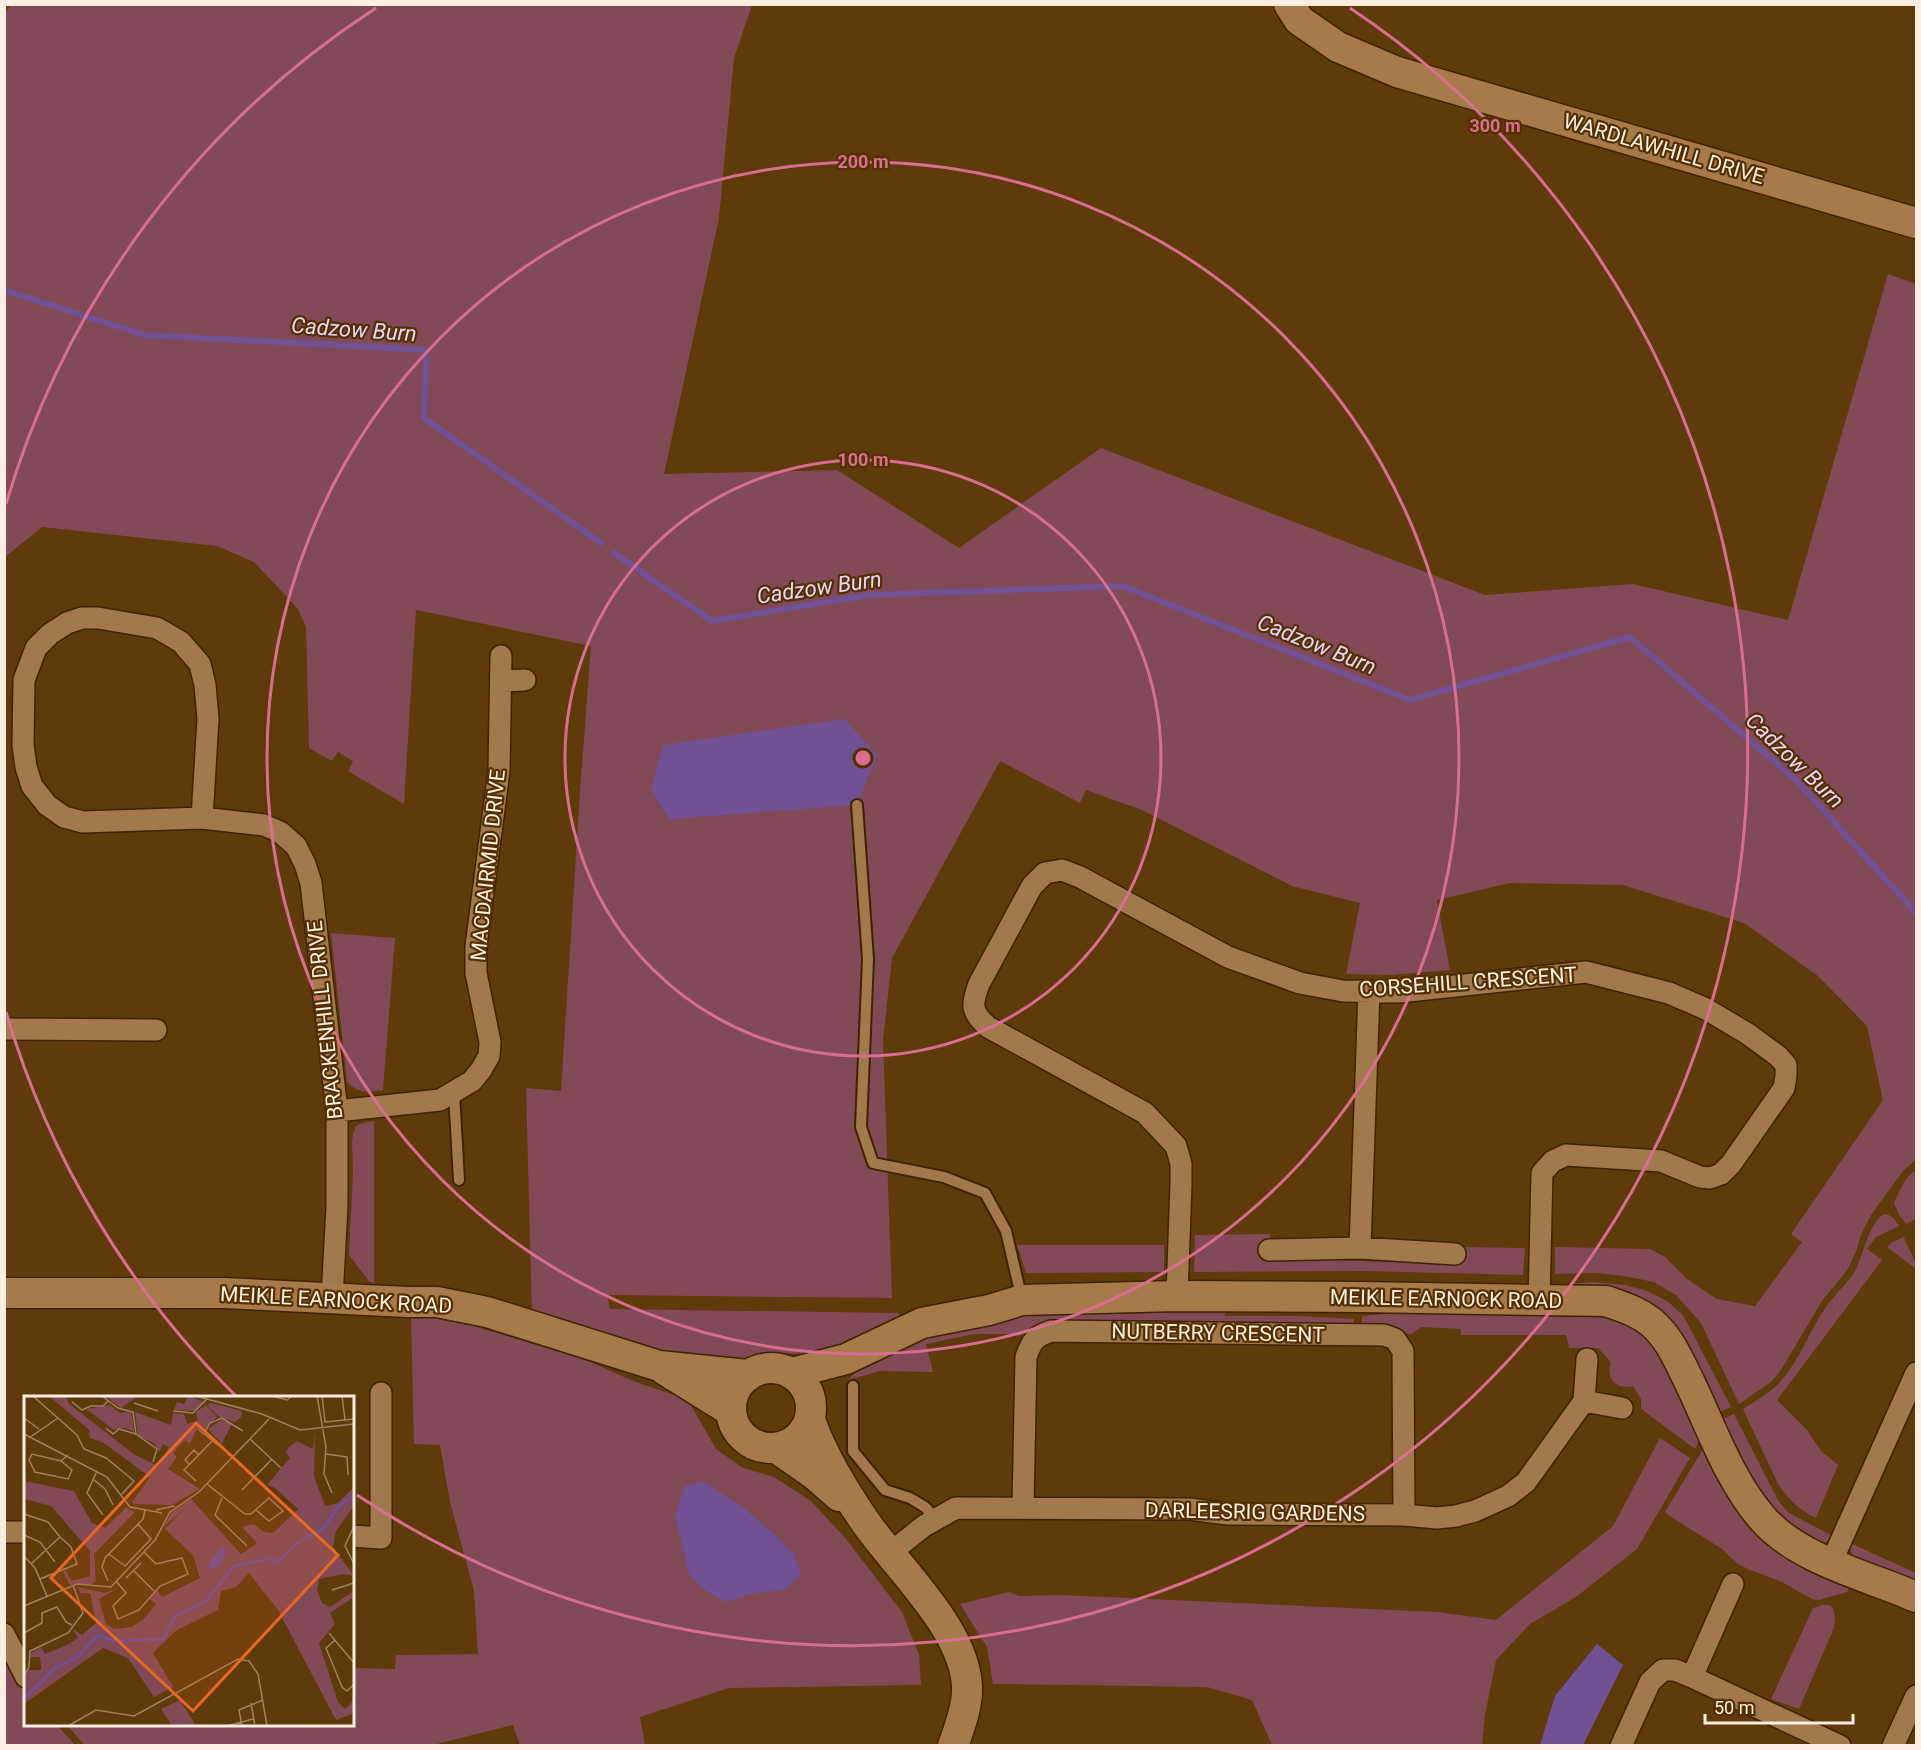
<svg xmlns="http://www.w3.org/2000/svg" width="1921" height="1750" font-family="Roboto,sans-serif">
<rect width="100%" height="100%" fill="#5f3a0b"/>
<path fill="#814a56" d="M 10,5 L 752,5 L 734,58 L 719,218 L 664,474 L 837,470 L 959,548 L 1101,448 L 1485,595 L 1633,584 L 1788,620 L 1888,274 L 1916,284 L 1916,1159 L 1903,1171 L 1871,1215 L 1861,1235 L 1856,1252 L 1848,1269 L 1822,1301 L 1781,1370 L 1771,1382 L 1739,1404 L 1701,1323 L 1676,1295 L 1654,1282 L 1624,1276 L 1595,1273 L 1555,1274 L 1555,1247 L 1650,1249 L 1665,1257 L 1687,1279 L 1717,1299 L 1755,1306 L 1802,1242 L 1791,1234 L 1883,1100 L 1867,1026 L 1818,976 L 1744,923 L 1623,885 L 1510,883 L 1437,900 L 1450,970 L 1391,975 L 1346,974 L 1360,903 L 1292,886 L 1142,810 L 1086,790 L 1080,803 L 1000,761 L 892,958 L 883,1041 L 892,1298 L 607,1295 L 610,1309 L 898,1313 L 900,1318 L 833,1347 L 812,1354 L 773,1353 L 756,1356 L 738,1362 L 685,1362 L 532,1316 L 526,1088 L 561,1091 L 580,791 L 591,646 L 416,610 L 404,804 L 348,771 L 353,761 L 338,752 L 332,761 L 309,748 L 306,627 L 298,609 L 254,562 L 217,546 L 42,527 L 5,557 L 4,17 Z
M 331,933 L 395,938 L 383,1090 C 369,1092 357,1094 347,1081 Z
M 374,1121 L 374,1284 L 369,1281 L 349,1255 L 353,1172 L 352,1143 L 353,1133 L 356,1126 L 362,1123 Z
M 1916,1170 L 1916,1219 L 1906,1224 L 1899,1215 L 1894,1203 C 1899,1191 1905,1177 1916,1170 Z
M 1884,1214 C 1892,1215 1895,1219 1899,1226 L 1876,1237 L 1867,1249 L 1882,1260 L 1777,1400 L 1807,1430 L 1821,1451 L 1838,1465 L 1816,1518 C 1799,1510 1789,1500 1778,1484 L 1743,1409 C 1755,1401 1770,1393 1780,1382 C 1800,1360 1809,1331 1826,1307 C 1835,1294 1847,1284 1855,1271 C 1864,1254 1868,1224 1884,1214 Z
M 1270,1234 L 1271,1244 L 1261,1245 L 1261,1258 L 1455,1264 L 1455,1247 L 1525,1248 L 1523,1275 L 1364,1271 L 1194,1272 L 1195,1235 Z
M 1904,1237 C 1907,1247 1917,1261 1916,1269 L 1887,1247 L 1892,1242 Z
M 1017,1245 L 1164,1245 L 1164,1272 L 1026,1273 Z
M 1594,1282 L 1625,1285 L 1647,1291 L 1667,1301 L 1683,1315 L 1731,1407 L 1714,1415 L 1682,1347 L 1555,1285 Z
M 1051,1309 L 1224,1310 L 1225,1316 L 1296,1316 L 1354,1319 L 1353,1327 L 1034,1325 L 1026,1334 L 974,1334 L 926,1344 L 933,1372 L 880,1371 L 848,1380 C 868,1359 894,1350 921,1340 L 920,1335 Z
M 1409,1312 L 1598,1314 L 1624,1322 L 1640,1330 L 1655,1344 L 1703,1433 L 1695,1449 L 1641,1409 L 1641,1399 L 1633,1386 C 1617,1390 1605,1379 1611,1362 L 1598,1348 L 1569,1348 L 1566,1335 L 1461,1335 L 1461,1329 L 1421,1327 L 1410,1335 L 1395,1328 L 1362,1328 L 1362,1316 Z
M 411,1316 L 446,1318 L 579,1357 L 633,1381 L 688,1400 L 716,1449 L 743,1468 L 774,1477 L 811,1501 L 846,1539 L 902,1612 L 919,1655 L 921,1685 L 729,1688 L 640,1717 L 645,1745 L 520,1745 L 513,1725 L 433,1745 L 85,1746 L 67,1725 L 352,1724 L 353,1668 L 395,1669 L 396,1655 L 478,1654 L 474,1591 L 450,1502 L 440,1445 L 414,1444 Z
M 1734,1414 L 1779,1502 L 1789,1513 L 1833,1536 L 1825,1543 L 1819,1543 L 1792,1530 L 1749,1484 L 1722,1419 Z
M 1660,1438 L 1690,1458 L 1637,1549 L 1576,1597 L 1530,1624 L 1496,1660 L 1485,1715 L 1482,1745 L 1272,1745 L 1252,1700 L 1207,1687 L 993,1684 L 987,1647 L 960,1604 L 1009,1592 L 1019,1596 L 1061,1595 L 1437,1612 L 1496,1620 L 1613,1526 Z
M 1707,1448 L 1851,1583 L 1847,1592 L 1819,1600 L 1812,1599 L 1782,1582 L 1750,1570 L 1738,1564 L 1722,1549 L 1668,1515 L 1665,1512 L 1703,1449 Z
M 1850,1543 L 1916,1573 L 1916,1584 L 1858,1562 C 1852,1555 1850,1551 1850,1543 Z
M 1823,1605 L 1830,1605 C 1836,1610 1835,1620 1834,1628 L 1799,1709 L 1771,1699 L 1813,1608 Z
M 4,1660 L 8,1662 L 25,1688 L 26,1724 L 57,1725 L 75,1745 L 5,1745 Z"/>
<path fill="#725094" d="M 845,719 L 877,755 L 857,805 L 669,819 L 651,789 L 663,745 Z
M 702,1481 L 740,1505 L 770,1530 L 794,1554 L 801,1575 L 785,1590 L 754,1593 L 726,1602 L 703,1589 L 689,1574 L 675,1517 L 684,1487 Z
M 1597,1644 L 1623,1665 L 1583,1745 L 1540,1745 L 1555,1696 Z"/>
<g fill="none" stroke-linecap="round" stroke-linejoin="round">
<path stroke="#725094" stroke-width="6" d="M 4,290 L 144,335 L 426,350 L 424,418 L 601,543
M 614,553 L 712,621 L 869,595 L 1123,586 L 1410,700 L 1630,637 L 1798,782 L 1916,913"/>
<defs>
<path id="lane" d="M 857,805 L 868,959 L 861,1127 L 873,1163 L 944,1177 L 985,1193 L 1006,1231 L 1022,1300
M 454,1093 L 459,1180
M 853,1386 L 853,1451 L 885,1490 L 910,1498 L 925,1507 L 936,1519"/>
<path id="street" d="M 501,681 L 525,680
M 202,818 L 208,719 L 205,685 L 200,664 L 181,642 L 157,628 L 98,618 L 82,618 L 67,623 L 50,634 L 36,648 L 24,680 L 23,745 L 26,767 L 32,786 L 47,805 L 64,817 L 83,822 L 202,818 L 264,825 L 280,832 L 296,846 L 305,864 L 311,883 L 337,1111 L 337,1207 L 332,1298
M 4,1029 L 156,1030
M 337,1111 L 440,1100 L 472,1081 L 481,1070 L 489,1056 L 490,1042 L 476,973 L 476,946 L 499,771 L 501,656
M 1360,1248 L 1369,991
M 1269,1250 L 1360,1248 L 1455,1254
M 1177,1296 L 1181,1183 L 1181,1164 L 1176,1146 L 1145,1113 L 988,1027 C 971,1012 971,1005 979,984 L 1032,886 L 1045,873 L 1062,870 L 1080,877 L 1228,957 L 1300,983 L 1343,991 L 1399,992 L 1586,972 L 1669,993 L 1706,1009 L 1748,1034 L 1778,1056 L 1786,1065 L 1786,1076 L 1784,1088 L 1731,1164 L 1721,1174 L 1710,1178 L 1700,1177 L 1661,1161 L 1566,1155 L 1553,1161 L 1542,1173 L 1539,1301
M 1584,1401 L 1622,1408
M 1023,1507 L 1026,1357 C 1032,1341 1034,1337 1051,1331 L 1384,1335 L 1395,1339 L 1403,1351 L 1404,1515
M 4,1532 L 26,1532
M 352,1536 L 381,1538 L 381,1393
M 890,1553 L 924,1526 L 956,1508 L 1189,1509 L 1228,1514 L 1404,1515 L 1437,1518 L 1456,1516 L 1475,1511 L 1508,1496 L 1526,1482 L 1584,1401 L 1587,1359
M 1831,1563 L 1916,1373
M 4,1634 L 26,1677
M 1692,1677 L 1733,1584
M 1621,1746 L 1650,1682 L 1663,1670 L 1675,1670 L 1692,1677 L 1840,1746
M 1893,1746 L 1916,1696"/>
<path id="secondary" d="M 1289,4 L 1299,20 L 1338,47 L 1397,72 L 1916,223
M 4,1293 L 224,1293 L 407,1302 L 437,1302 L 487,1312 L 659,1366 L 748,1375
M731 1408a40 40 0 1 1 80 0a40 40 0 1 1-80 0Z
M 665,1370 L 731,1411
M 792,1373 L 846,1359 L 922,1323 L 989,1310 L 1022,1300 L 1177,1296 L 1361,1297 L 1606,1301 C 1623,1307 1637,1311 1651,1322 C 1670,1338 1679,1361 1690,1383 C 1712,1429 1729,1480 1763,1519 C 1799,1560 1868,1576 1916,1597
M 810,1420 C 823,1457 844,1491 866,1523 C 899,1570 970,1634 967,1693 C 966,1711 959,1729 953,1746
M 778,1449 L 815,1475 L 839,1496"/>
</defs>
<use href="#lane" stroke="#3f2300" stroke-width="14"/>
<use href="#street" stroke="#3f2300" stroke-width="24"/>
<use href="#secondary" stroke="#3f2300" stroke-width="33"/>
<use href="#lane" stroke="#a2784d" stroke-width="10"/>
<use href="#street" stroke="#a2784d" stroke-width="21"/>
<use href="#secondary" stroke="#a67a4b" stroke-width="30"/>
</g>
<g fill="none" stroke="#d96e90" stroke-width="3">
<circle cx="863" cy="758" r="298"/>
<circle cx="863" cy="758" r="596"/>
<path d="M236 1396A894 894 0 0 1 6 1012M6 504A894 894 0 0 1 376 8M1350 8A894 894 0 1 1 357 1495"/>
</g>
<g text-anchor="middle" stroke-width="4.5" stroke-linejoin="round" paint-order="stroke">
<g font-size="21" fill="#fceee0" stroke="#542f00">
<text transform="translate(1664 149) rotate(16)" y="7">WARDLAWHILL DRIVE</text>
<text transform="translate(488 865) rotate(-84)" y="7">MACDAIRMID DRIVE</text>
<text transform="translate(1468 982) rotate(-4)" y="7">CORSEHILL CRESCENT</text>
<text transform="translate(325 1020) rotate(-96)" y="7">BRACKENHILL DRIVE</text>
<text transform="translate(1446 1299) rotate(1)" y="7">MEIKLE EARNOCK ROAD</text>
<text transform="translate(336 1300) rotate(3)" y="7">MEIKLE EARNOCK ROAD</text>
<text transform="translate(1218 1333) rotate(1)" y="7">NUTBERRY CRESCENT</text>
<text transform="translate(1255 1512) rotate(1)" y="7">DARLEESRIG GARDENS</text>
</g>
<g font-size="22" font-style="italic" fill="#e7d5fc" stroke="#542f00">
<text transform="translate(354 329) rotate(4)" y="8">Cadzow Burn</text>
<text transform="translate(819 587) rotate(-8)" y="8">Cadzow Burn</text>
<text transform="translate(1317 644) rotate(22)" y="8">Cadzow Burn</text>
<text transform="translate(1795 760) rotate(44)" y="8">Cadzow Burn</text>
</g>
</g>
<g transform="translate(24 1396)">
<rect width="330" height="330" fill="#5f3a0b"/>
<path d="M 25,0 L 43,0 L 44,7 L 111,59 L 135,70 L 145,51 L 139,48 L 135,56 L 131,48 L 114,39 L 111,16 L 147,29 L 149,17 L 160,18 L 163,28 L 174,25 L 172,16 L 182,9 L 193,21 L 180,34 L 172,34 L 166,48 L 161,44 L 149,57 L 153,61 L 144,73 L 176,93 L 148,109 L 110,108 L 108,106 L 126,81 L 80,47 L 66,42 L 65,34 ZM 81,0 L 107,0 L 111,2 L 97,12 ZM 164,0 L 180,6 L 170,15 L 150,14 L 153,6 L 160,8 ZM 187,7 L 218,15 L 217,21 L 211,26 L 195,21 L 183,9 ZM 86,9 L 96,17 L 107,15 L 110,36 L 100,32 L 90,34 L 62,13 ZM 197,24 L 208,27 L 198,48 L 184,33 ZM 291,36 L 290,80 L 301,110 L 314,107 L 330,91 L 330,110 L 312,135 L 309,151 L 330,180 L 319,178 L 295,183 L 293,194 L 298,207 L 306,211 L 330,195 L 330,201 L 306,217 L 311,228 L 295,247 L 314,306 L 321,313 L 330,304 L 328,318 L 312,324 L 254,214 L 225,177 L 212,191 L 197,195 L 194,214 L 153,234 L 129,257 L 149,291 L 130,301 L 104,262 L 79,252 L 0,308 L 0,281 L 5,274 L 17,274 L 17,270 L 16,261 L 6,261 L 7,257 L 17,251 L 21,258 L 43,249 L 54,242 L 49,233 L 58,239 L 72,227 L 66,197 L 56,197 L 54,191 L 81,197 L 95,191 L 75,203 L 82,228 L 90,233 L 107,231 L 119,224 L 132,208 L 126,203 L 133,194 L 138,201 L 176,182 L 169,159 L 141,133 L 163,110 L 139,132 L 148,116 L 167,103 L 217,158 L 233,147 L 218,131 L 230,128 L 240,136 L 249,137 L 274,113 L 251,92 L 243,89 L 266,62 L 262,56 L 265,51 L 273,45 L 289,53 ZM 5,86 L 50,95 L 68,127 L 81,132 L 102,112 L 111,116 L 70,158 L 72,185 L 68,188 L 46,189 L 39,176 L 42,174 L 47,185 L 66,180 L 66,155 L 27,110 L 0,103 L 0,87 ZM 156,304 L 172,330 L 148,330 L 137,313 Z" fill="#814a56"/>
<path d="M 197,151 L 203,156 L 192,173 L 186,173 L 184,168 Z" fill="#725094"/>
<path fill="none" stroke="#725094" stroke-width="3" d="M 224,167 L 248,162 L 253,167 L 276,145 L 300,132 L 315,110 L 330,99M 0,303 L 31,272 L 55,260 L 74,239 L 89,245 L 139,243 L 151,220 L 181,206 L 210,170 L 223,167"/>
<path fill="none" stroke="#9e8260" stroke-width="1.5" d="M 9,0 L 53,39 L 60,53 L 82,62 L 110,85 L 98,98M 78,0 L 94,12 L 109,16 L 112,38 L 133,53 L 129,66M 172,0 L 238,18 L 276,34 L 330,28M 248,0 L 263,4 L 268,0M 293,0 L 302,51 L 300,78 L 308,97M 298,0 L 301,26 L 330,23M 318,0 L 321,24M 48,6 L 58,14 L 67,10 L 79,10 L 84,5M 110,7 L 134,15M 149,15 L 169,17 L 183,3M 0,22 L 15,33M 82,32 L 89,38 L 95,33 L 112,38M 175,34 L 209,61M 181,36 L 186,27 L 198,22 L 219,35M 0,38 L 83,81 L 106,111 L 138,117M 5,42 L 34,22M 226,43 L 257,72M 302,58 L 323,61 L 324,79M 37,65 L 8,58 L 5,64 L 11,76 L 44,83 L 48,74 L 37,65 L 44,59M 166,69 L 161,64 L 170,54 L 175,59M 73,75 L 63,97 L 79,119M 69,83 L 81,93 L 89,109M 172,85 L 160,74 L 190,43M 183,88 L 221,118 L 227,118 L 245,102 L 259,115 L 245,125 L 232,114M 218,94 L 248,63M 198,102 L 191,119 L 223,150M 132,114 L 150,110M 0,118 L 24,126 L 36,141 L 7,168M 330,130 L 321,150 L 330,168M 0,139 L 16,146 L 31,166M 85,158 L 101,170 L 127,143 L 114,128M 0,160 L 11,172 L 23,200M 110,175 L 130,195M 102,182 L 117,167M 16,183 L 53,168 L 47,151 L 36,141M 84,185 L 78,171 L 81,162 L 119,123 L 121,114M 92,185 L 102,197 L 89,210 L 94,223 L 115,214 L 136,190 L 164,178 L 158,162 L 132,168 L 120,156M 308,194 L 330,187M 0,210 L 53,188 L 87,191 L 131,144 L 146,116 L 175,96 L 245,23M 0,237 L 18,227 L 18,217 L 33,211 L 42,226 L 48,229M 305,237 L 330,267M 311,244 L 302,252 L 318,291 L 323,295 L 330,288M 0,280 L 5,271 L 6,255 L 44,237 L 59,217 L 49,189M 227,307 L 231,330M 44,330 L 72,314 L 110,320 L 214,263 L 225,265 L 234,278 L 243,330M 203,330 L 229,323M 218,330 L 215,314 L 239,304"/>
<path fill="#ea6821" fill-opacity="0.15" stroke="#ea6821" stroke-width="3" d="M 172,27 L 314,159 L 169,315 L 27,182 Z"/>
<rect width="330" height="330" fill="none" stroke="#fceee0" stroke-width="3"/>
</g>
<circle cx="863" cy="758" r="9" fill="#d96e90" stroke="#542f00" stroke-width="3"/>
<g font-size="18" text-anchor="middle" font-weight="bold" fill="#d96e90" stroke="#542f00" stroke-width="4.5" stroke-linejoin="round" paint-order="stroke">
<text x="1495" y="132">300 m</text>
<text x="863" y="168">200 m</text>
<text x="863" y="466">100 m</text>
</g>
<rect width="1921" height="1750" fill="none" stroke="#fceee0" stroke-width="12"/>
<path d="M1705 1714v9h148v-9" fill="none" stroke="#fceee0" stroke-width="3"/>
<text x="1714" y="1714" font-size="18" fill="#fceee0" stroke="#542f00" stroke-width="4.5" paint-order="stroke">50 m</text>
</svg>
